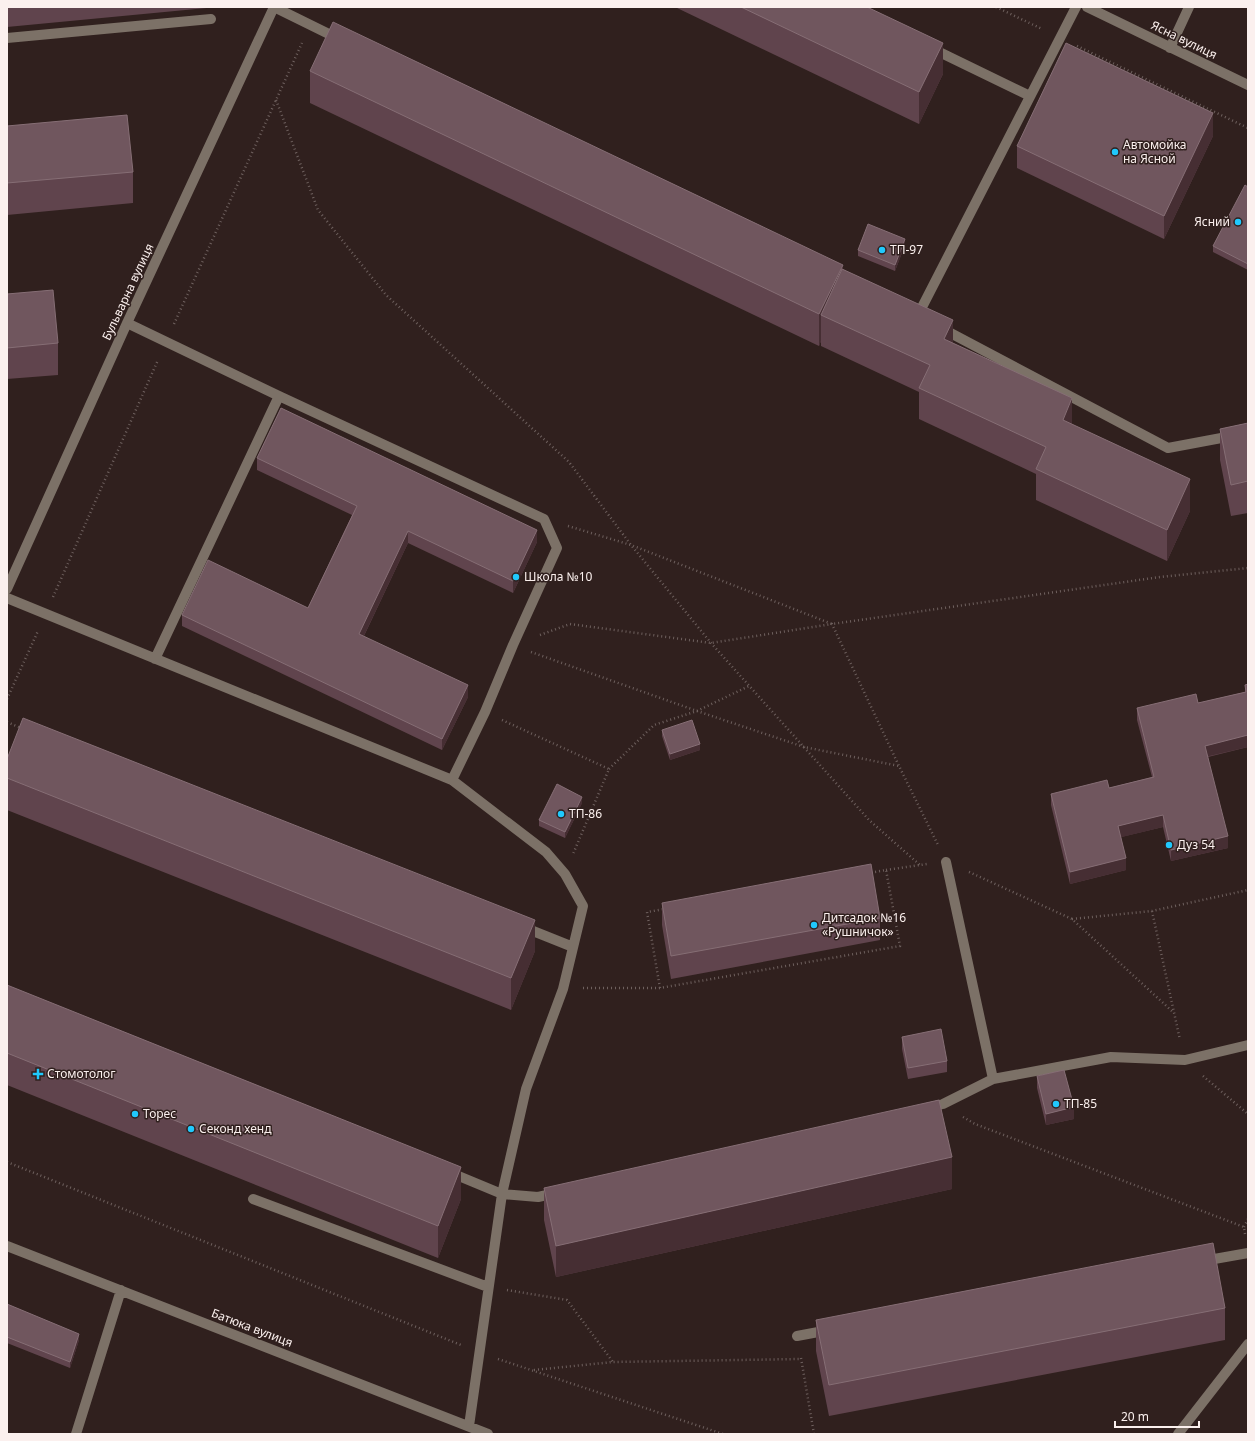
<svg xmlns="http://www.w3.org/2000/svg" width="1255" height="1441" font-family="'Noto Sans',sans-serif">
<rect width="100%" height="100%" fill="#30201e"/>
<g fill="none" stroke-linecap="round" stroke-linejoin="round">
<path stroke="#6e605e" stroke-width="2.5" stroke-dasharray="1 3" stroke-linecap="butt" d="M 996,7 L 1042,29
M 1077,46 L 1248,128
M 276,100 L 318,210 L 386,295 L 569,462 L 631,545 L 711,643 L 869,820 L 920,865
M 174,324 L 302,43
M 568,526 L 631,545 L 832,624 L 1160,577 L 1248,568
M 53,597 L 158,360
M 540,635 L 570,624 L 711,643 L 832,624 L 899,766
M 531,652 L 697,711 L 804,747 L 899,766 L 938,845
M 7,699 L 38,631
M 502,720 L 609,769 L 573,854
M 7,722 L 23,729
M 609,769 L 654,725 L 697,711 L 749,686
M 886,870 L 927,864
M 969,872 L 1072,919 L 1174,1013
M 1152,911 L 1180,1040
M 1072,919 L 1152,911 L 1248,890
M 583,988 L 660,988 L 900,946 L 886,870 L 869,873
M 660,988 L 647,912 L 665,909
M 1203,1076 L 1248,1114
M 963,1117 L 975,1124 L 1244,1227 L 1245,1234
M 7,1162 L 461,1345
M 1244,1227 L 1248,1219
M 507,1290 L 567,1300 L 613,1362
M 801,1358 L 814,1434
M 498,1359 L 723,1434
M 534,1370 L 613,1362 L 801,1359"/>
<path stroke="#7c7167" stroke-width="10" d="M 274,7 L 339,39
M 1087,7 L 1248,85
M 7,38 L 211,19
M 931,48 L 1030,96
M 1170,48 L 1189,7
M 918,315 L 1076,7
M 127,323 L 279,396 L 544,519 L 557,548 L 513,645 L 485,712 L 452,780
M 941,328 L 1168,448 L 1248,433
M 7,589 L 127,323 L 274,7
M 7,598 L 452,780 L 546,852 L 565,874 L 583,906 L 563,989 L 526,1089 L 502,1194 L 469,1426
M 155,659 L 279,396
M 946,862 L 993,1079
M 523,927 L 573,947
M 926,1108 L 943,1104 L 993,1079 L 1111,1057 L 1185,1060 L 1248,1045
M 449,1172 L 502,1194 L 538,1197 L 556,1193
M 253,1199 L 488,1287
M 7,1246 L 488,1434
M 1203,1261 L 1248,1253
M 797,1336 L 829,1330
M 76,1434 L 121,1290
M 1178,1434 L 1248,1344"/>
</g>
<path fill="#60444d" d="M 7,7 L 217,7 L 7,27 Z
M 675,7 L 867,7 L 943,74 L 919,124 Z
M 310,71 L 843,269 L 953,343 L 1072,424 L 1190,511 L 1167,561 L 1036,500 L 1036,474 L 919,419 L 919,392 L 821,346 L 821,341 L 819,346 L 310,103 Z
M 7,126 L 133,172 L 133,203 L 7,215 Z
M 1213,136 L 1164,239 L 1017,168 L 1017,146 Z
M 1248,187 L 1248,270 L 1213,252 L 1213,246 Z
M 905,245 L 895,271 L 858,256 L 858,250 Z
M 7,294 L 58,343 L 58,375 L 7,379 Z
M 1248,423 L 1248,513 L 1231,516 L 1220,460 L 1220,429 Z
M 257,458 L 537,542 L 513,593 L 408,543 L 364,636 L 468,697 L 442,750 L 182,626 L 182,615 L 308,608 L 352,515 L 257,470 Z
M 1248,684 L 1248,747 L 1208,757 L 1228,848 L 1171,861 L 1163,827 L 1121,837 L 1126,870 L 1070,884 L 1051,805 L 1051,794 L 1109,788 L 1152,777 L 1137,720 L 1137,708 L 1198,703 L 1245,692 L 1245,685 Z
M 662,730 L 700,750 L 670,760 L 662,736 Z
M 7,759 L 535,951 L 511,1010 L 7,810 Z
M 582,803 L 565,838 L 539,826 L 539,820 Z
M 662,903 L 880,918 L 880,940 L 671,979 L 662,925 Z
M 7,985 L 461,1199 L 438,1258 L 7,1085 Z
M 902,1037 L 947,1061 L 947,1072 L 908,1079 L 902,1049 Z
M 1037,1076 L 1074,1119 L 1046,1125 L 1037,1088 Z
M 544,1188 L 952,1189 L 556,1277 L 544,1220 Z
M 7,1304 L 79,1340 L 70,1368 L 7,1343 Z
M 1225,1308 L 1225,1340 L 829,1416 L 816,1351 L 816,1320 Z"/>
<path fill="#462e33" d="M 943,43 L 943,74 L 919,124 L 919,92 Z
M 1213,113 L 1213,136 L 1164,239 L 1164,216 Z
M 905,239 L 905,245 L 895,271 L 895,265 Z
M 843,265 L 843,296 L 821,315 L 821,341 L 819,346 L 819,314 Z
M 953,320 L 953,352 L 944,339 Z
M 1072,398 L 1072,430 L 1063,420 Z
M 1190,479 L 1190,511 L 1167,561 L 1167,530 Z
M 537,530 L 537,542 L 513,593 L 513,581 Z
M 408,531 L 408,543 L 359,646 L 359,634 Z
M 468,685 L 468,697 L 442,750 L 442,739 Z
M 1248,735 L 1248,747 L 1205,757 L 1205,746 Z
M 700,744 L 700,750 L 670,760 L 670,754 Z
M 582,797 L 582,803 L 565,838 L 565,832 Z
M 1163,815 L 1163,827 L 1118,838 L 1118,826 Z
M 1228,836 L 1228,848 L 1171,861 L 1171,850 Z
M 1126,858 L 1126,870 L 1070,884 L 1070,872 Z
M 535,920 L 535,951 L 511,1010 L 511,978 Z
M 1074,1107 L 1074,1119 L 1046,1125 L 1046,1114 Z
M 952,1157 L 952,1189 L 556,1277 L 556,1246 Z
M 461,1167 L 461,1199 L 438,1258 L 438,1226 Z
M 79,1334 L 79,1340 L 70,1368 L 70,1362 Z"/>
<path fill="#70565e" stroke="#866e75" d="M 741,7 L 867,7 L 943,43 L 919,92 Z
M 333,22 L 843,265 L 819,314 L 310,71 Z
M 1066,43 L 1213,113 L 1164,216 L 1017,146 Z
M 127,115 L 133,172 L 7,183 L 7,126 Z
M 1245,185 L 1248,187 L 1248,264 L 1213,246 Z
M 868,224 L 905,239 L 895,265 L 858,250 Z
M 842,269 L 953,320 L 944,339 L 1072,398 L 1063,420 L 1190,479 L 1167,530 L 1036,469 L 1046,447 L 919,388 L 930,365 L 821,315 Z
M 53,290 L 58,343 L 7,348 L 7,294 Z
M 281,408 L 537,530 L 513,581 L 408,531 L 359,634 L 468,685 L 442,739 L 182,615 L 208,560 L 308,608 L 357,506 L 257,458 Z
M 1248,423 L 1248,481 L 1231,485 L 1220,429 Z
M 1248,684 L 1248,735 L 1205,746 L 1228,836 L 1171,850 L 1163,815 L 1118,826 L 1126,858 L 1070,872 L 1051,794 L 1107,780 L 1109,788 L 1154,777 L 1137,708 L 1196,694 L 1198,703 L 1246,692 L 1245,685 Z
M 23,718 L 535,920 L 511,978 L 7,778 L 7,759 Z
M 692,720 L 700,744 L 670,754 L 662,730 Z
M 557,784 L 582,797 L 565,832 L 539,820 Z
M 871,864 L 880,918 L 671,956 L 662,903 Z
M 7,985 L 461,1167 L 438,1226 L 7,1053 Z
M 941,1029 L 947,1061 L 908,1068 L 902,1037 Z
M 1064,1070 L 1074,1107 L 1046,1114 L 1037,1076 Z
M 939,1100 L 952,1157 L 556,1246 L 544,1188 Z
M 1213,1243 L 1225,1308 L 829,1385 L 816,1320 Z
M 7,1304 L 79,1334 L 70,1362 L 7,1337 Z"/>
<g fill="#20c9fd" stroke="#30201e" stroke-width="1.5">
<circle cx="1115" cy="152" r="4"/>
<circle cx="1238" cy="222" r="4"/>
<circle cx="882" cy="250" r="4"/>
<circle cx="516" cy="577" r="4"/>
<circle cx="561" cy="814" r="4"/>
<circle cx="1169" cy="845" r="4"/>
<circle cx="814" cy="925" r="4"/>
<path d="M36 1068h4v4h4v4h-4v4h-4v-4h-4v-4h4z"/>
<circle cx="1056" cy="1104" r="4"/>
<circle cx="135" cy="1114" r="4"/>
<circle cx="191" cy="1129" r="4"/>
</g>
<g text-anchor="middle" stroke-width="3" stroke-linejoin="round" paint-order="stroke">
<g font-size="12" fill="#fbf0ee" stroke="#30201e">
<text transform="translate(1184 40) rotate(26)" y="4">Ясна вулиця</text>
<text transform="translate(128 292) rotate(-65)" y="4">Бульварна вулиця</text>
<text transform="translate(252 1328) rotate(21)" y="4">Батюка вулиця</text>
</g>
<g font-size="12" fill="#fbf0ee" stroke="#30201e" text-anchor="start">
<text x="1123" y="149">Автомойка<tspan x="1123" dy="14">на Ясной</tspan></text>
<text x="1230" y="226" text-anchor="end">Ясний</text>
<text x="890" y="254">ТП-97</text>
<text x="524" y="581">Школа №10</text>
<text x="569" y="818">ТП-86</text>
<text x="1177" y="849">Дуз 54</text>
<text x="822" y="922">Дитсадок №16<tspan x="822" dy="14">«Рушничок»</tspan></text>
<text x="47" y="1078">Стомотолог</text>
<text x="1064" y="1108">ТП-85</text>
<text x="143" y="1118">Торес</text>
<text x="199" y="1133">Секонд хенд</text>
</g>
</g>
<rect width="1255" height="1441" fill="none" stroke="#fbf0ee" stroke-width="16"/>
<path d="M1115 1421v6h84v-6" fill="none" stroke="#fbf0ee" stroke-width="2"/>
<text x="1121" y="1421" font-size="12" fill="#fbf0ee" stroke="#30201e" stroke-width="3" paint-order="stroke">20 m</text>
</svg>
